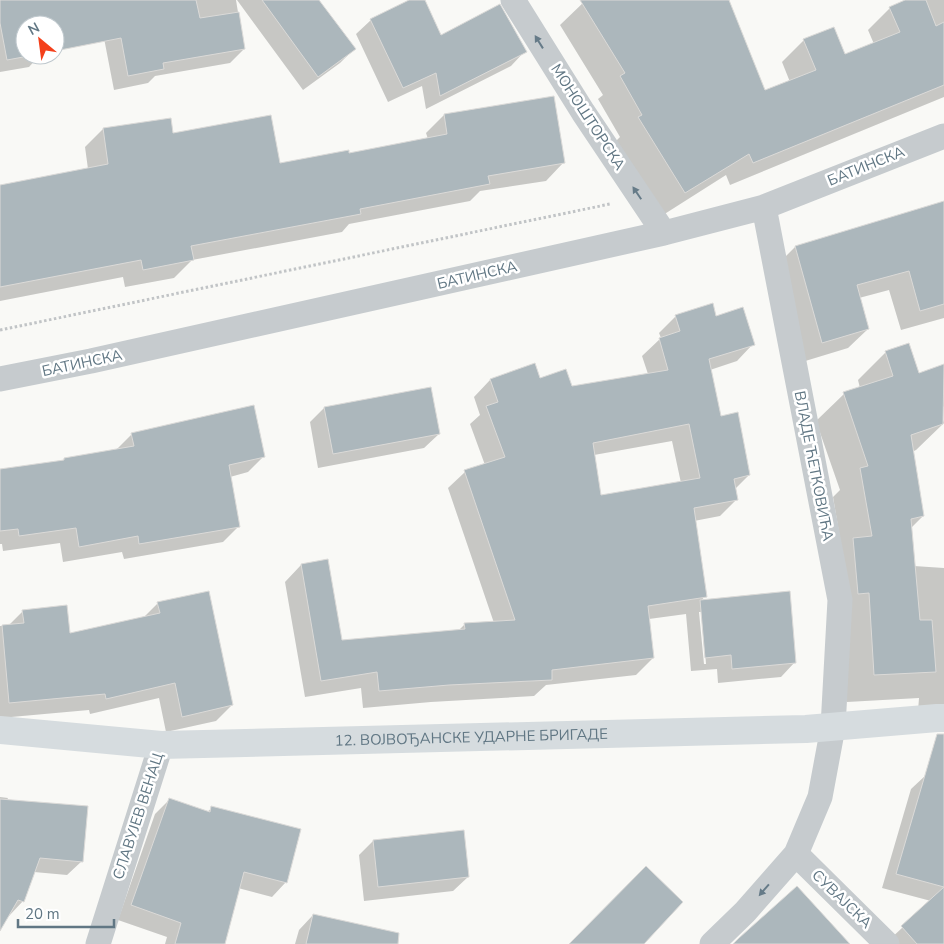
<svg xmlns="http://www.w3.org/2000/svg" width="944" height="944" font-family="'Nunito Sans',sans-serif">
<rect width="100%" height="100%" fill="#f9f9f6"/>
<path fill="#0003" fill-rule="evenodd" d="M 0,0 L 236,0 L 244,49 L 230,63 L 155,76 L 148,83 L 114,90 L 103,33 L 55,42 L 55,25 L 25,25 L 25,55 L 40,55 L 29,67 L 0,72 Z
M 237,0 L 318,0 L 354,49 L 340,63 L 303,90 Z
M 412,0 L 424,0 L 441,36 L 525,51 L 511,66 L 426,109 L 422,86 L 388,102 L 356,34 L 371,20 Z
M 586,0 L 691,0 L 764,92 L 790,82 L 782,62 L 804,40 L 844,56 L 874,44 L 868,30 L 890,8 L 909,0 L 944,0 L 944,97 L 730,185 L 726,175 L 663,215 L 616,141 L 620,137 L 598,99 L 603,95 L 560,25 Z
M 444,115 L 563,163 L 546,181 L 480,191 L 470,201 L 349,224 L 342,232 L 192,260 L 174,278 L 125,287 L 123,277 L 0,301 L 0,186 L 88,169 L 85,147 L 103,129 L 172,135 L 279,165 L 348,154 L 428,139 L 426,133 Z
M 944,202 L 944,318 L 901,330 L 889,290 L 859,298 L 868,329 L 848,348 L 802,362 L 775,267 L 795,247 Z
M 676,316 L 715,317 L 753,344 L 737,361 L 710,370 L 720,417 L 749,475 L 735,489 L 737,499 L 720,516 L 694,521 L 705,596 L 701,601 L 795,662 L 781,677 L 718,683 L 717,669 L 691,671 L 686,614 L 649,619 L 653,658 L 636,675 L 546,685 L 534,696 L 431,702 L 363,708 L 361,688 L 305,697 L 285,582 L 301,565 L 341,641 L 458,631 L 465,624 L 494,623 L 448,488 L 465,472 L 485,465 L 470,424 L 480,415 L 474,397 L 490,380 L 534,364 L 540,380 L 571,388 L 648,374 L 642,356 L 661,338 L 659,333 ZM 672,441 L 681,483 L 600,496 L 594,455 ZM 699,612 L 702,612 L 706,664 L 704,664 Z
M 908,345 L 918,374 L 944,365 L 944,406 L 940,410 L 944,423 L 916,450 L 912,452 L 923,516 L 910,529 L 914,566 L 944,568 L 944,726 L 917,724 L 919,698 L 847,702 L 842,550 L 833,497 L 840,490 L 816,421 L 844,394 L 860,388 L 858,380 L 885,353 Z
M 324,408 L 439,434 L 424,448 L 318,468 L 310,422 Z
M 132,434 L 264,456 L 248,472 L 230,477 L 239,526 L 223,542 L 124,559 L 122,552 L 63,562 L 60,543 L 3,551 L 2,544 L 0,544 L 0,470 L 62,462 L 64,459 L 115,451 Z
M 158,603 L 232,705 L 216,721 L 166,732 L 159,698 L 90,714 L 89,710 L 0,718 L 0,626 L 8,626 L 23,611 L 69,635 L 143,618 Z
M 926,775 L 944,778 L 944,944 L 890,944 L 888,941 L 931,901 L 882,888 L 911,789 Z
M 0,797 L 8,798 L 7,800 L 82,861 L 67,875 L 34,872 L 23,901 L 9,916 L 0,929 Z
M 170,799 L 207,812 L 212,808 L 286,882 L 272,897 L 238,888 L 224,944 L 165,944 L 167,937 L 118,920 L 155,814 Z
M 373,841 L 468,877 L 453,891 L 364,901 L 359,855 Z
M 313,915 L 370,944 L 295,944 L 299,930 Z"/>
<path fill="#acb7bc" stroke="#dbdad8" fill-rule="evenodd" d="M 0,0 L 196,0 L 200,18 L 239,12 L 245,49 L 163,63 L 164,69 L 128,76 L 121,38 L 55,51 L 55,25 L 25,25 L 25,55 L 34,55 L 7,60 L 0,23 Z
M 262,0 L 319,0 L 356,49 L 318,77 Z
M 409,0 L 425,0 L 441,35 L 500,4 L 527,52 L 440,96 L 436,73 L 403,88 L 370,19 Z
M 580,0 L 729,0 L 765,90 L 816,70 L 803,39 L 834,27 L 845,54 L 900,32 L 889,7 L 905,0 L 926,0 L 936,26 L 944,22 L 944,85 L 753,163 L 749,154 L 685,193 L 638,117 L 642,115 L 620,76 L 625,73 Z
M 554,96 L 565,163 L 488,176 L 490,184 L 360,209 L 361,214 L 191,246 L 194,260 L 143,270 L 141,260 L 0,287 L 0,185 L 108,164 L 103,128 L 171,118 L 173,133 L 271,115 L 280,163 L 349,150 L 349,153 L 447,134 L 444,114 Z
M 944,201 L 944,304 L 920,311 L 909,271 L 857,285 L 869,329 L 822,343 L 795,246 Z
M 713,303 L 716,316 L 743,307 L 755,345 L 709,359 L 721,416 L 738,412 L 750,475 L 734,479 L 738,500 L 694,508 L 707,597 L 648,606 L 654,658 L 552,670 L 552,680 L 449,685 L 379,691 L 377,672 L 321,681 L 301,564 L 328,559 L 342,640 L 465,629 L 464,623 L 515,620 L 464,470 L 505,457 L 486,406 L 498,402 L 490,379 L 535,363 L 540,378 L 566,369 L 572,386 L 668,370 L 659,338 L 680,331 L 675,315 ZM 689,424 L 700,478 L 601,495 L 593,443 Z
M 909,343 L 919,373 L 944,364 L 943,424 L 911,435 L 924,516 L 911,519 L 920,620 L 932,620 L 936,672 L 874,675 L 869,593 L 858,594 L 853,538 L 872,536 L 860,468 L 868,466 L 843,392 L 893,376 L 885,351 Z
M 431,387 L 440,434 L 333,454 L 324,407 Z
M 254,405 L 265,457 L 229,465 L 240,527 L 139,544 L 138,536 L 79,547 L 76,528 L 19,536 L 18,529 L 0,531 L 0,469 L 64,460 L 64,458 L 134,446 L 131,433 Z
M 209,591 L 233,705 L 182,717 L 175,683 L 106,699 L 105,694 L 9,703 L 2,625 L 24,623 L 22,610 L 67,605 L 70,633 L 160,613 L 157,602 Z
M 790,591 L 796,663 L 732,669 L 731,655 L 705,658 L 700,600 Z
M 937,734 L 944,734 L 944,887 L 896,874 Z
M 169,798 L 210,812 L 211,806 L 301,829 L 287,883 L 244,872 L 225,944 L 175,944 L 181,923 L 131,905 Z
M 0,799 L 88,806 L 83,862 L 40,858 L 24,902 L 18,900 L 0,931 Z
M 464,830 L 469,877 L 378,887 L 373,840 Z
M 646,866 L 683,902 L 644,944 L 569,944 Z
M 797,886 L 850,944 L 733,944 L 739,938 Z
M 944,887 L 944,944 L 917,944 L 901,926 Z
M 313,914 L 399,933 L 398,944 L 306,944 Z"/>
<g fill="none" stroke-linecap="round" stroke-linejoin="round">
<path stroke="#c1c4c6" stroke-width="3" stroke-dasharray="2.5 2.5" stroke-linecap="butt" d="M 0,330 L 610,204"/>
<path stroke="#c6cbce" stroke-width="25" d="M 513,0 L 583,112 L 664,233
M 0,379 L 91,361 L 664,233 L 764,207 L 944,136
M 796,854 L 887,944
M 98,944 L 161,745
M 712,944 L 745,912 L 796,854 L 820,797 L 833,727 L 840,600 L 764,207"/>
<path stroke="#d6dcdf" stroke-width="28" id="s1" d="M 0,730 L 161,745 L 806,729 L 937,718 L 944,718"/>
</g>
<defs><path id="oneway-solid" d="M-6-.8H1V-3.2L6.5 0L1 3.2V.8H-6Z" transform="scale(1.25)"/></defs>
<g fill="#667b88">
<use href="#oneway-solid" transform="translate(539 42) rotate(-122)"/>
<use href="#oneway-solid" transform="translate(637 193) rotate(-124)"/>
<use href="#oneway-solid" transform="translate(764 890) rotate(131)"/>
</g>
<g text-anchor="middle" stroke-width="5" stroke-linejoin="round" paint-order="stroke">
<g font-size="15" fill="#617784" stroke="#fff">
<text transform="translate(588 117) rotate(57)" y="5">МОНОШТОРСКА</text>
<text transform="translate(866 166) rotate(-22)" y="5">БАТИНСКА</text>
<text transform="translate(477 275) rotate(-13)" y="5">БАТИНСКА</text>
<text transform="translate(82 363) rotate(-12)" y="5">БАТИНСКА</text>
<text transform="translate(814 466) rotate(79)" y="5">ВЛАДЕ ЋЕТКОВИЋА</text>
<text dy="5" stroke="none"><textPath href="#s1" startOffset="472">12. ВОЈВОЂАНСКЕ УДАРНЕ БРИГАДЕ</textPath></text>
<text transform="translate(138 816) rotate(-72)" y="5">СЛАВУЈЕВ ВЕНАЦ</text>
<text transform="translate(842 899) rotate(44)" y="5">СУВАЈСКА</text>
</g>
</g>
<g transform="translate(40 40) rotate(331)"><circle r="24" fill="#ffffff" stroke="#c0c9ce"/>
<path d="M0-4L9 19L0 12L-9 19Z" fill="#f4401b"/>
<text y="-8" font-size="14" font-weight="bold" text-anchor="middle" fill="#617784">N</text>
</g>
<path d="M18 919v8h96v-8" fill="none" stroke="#617784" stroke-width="2.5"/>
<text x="25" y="919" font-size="15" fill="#617784" stroke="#ffffff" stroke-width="4" paint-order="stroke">20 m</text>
</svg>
